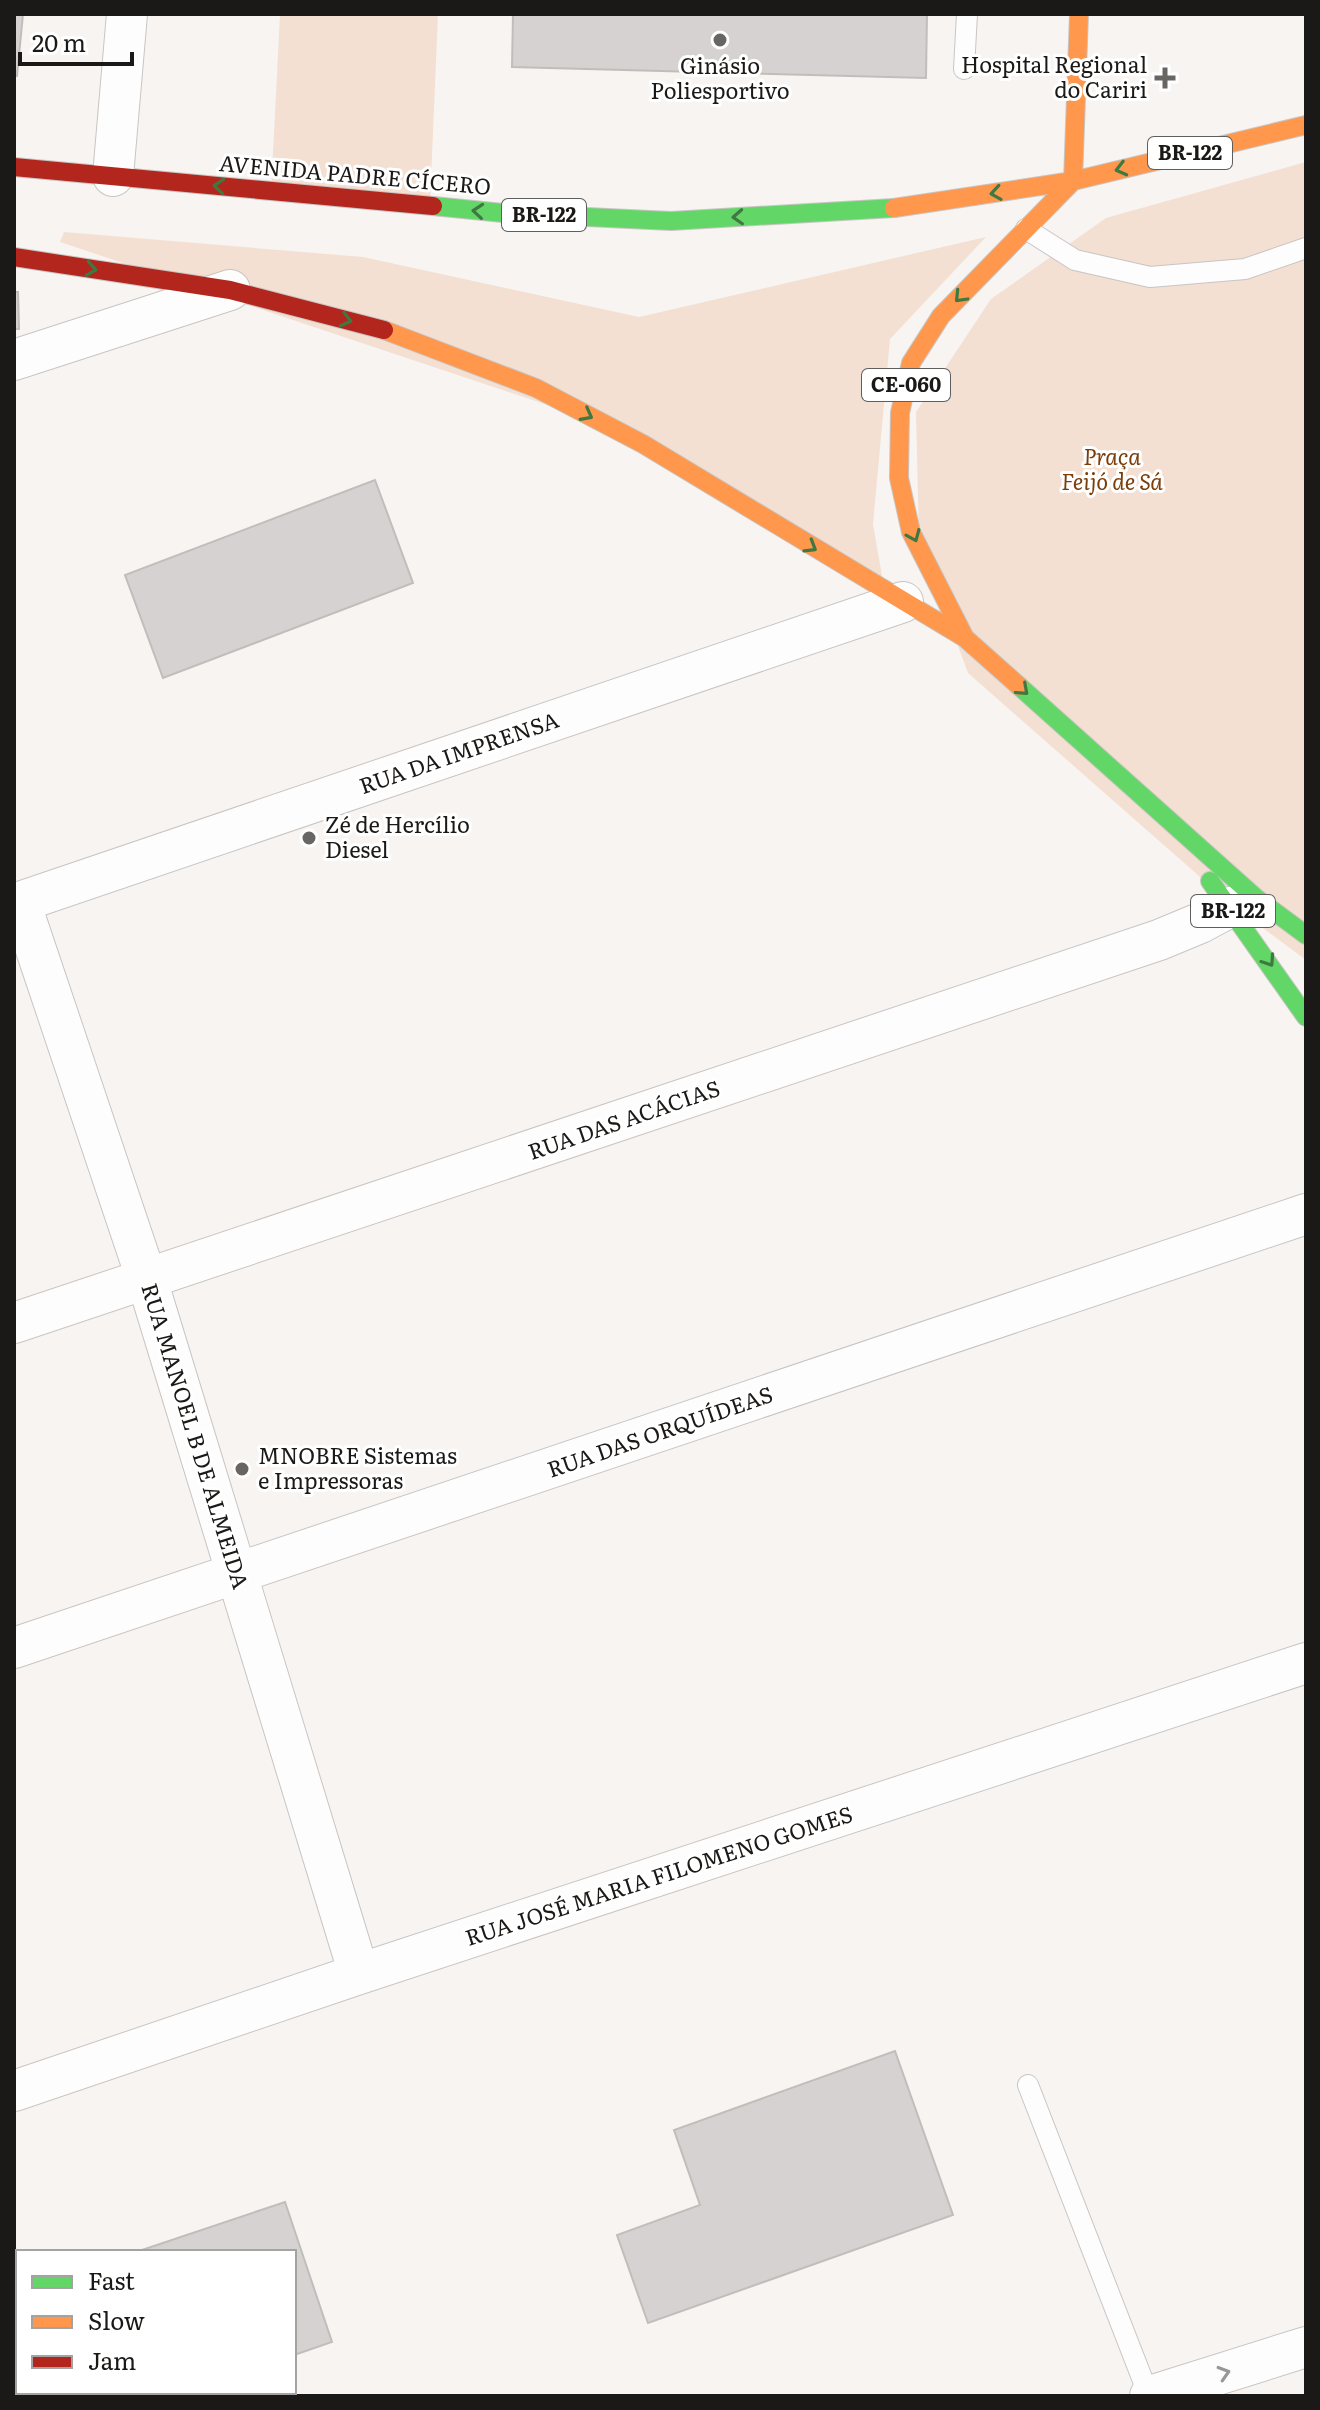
<svg xmlns="http://www.w3.org/2000/svg" width="1320" height="2410" font-family="Literata,serif">
<rect width="100%" height="100%" fill="#f8f4f1"/>
<path fill="#f3e0d3" d="M 280,14 L 438,14 L 430,202 L 271,193 Z
M 1306,162 L 1306,960 L 1232,905 L 968,673 L 919,540 L 916,412 L 991,299 L 1106,218 Z
M 64,232 L 363,257 L 639,317 L 986,237 L 890,339 L 873,524 L 883,582 L 640,436 L 60,242 Z"/>
<path fill="#d6d2d1" stroke="#c0bebb" stroke-width="2" d="M 14,14 L 23,14 L 17,76 L 14,76 Z
M 513,14 L 927,14 L 926,78 L 512,67 Z
M 14,292 L 18,292 L 19,329 L 14,329 Z
M 375,480 L 413,583 L 163,678 L 125,575 Z
M 895,2051 L 953,2215 L 648,2323 L 617,2235 L 700,2205 L 674,2130 Z
M 285,2202 L 332,2342 L 294,2355 L 294,2252 L 136,2252 Z
M 18,2291 L 18,2327 L 14,2315 L 14,2293 Z
M 40,2392 L 182,2392 L 170,2396 L 41,2396 Z"/>
<g fill="none" stroke-linecap="round" stroke-linejoin="round">
<defs>
<path id="lane" d="M 964,69 L 967,14
M 1026,229 L 1075,260 L 1150,277 L 1245,269 L 1306,248
M 1028,2085 L 1149,2396"/>
<path id="street" d="M 113,176 L 127,14
M 14,360 L 230,290
M 20,902 L 147,1280 L 359,1974
M 14,904 L 903,602
M 14,1323 L 1159,940 L 1200,923 L 1230,907
M 14,1648 L 1306,1214
M 14,2091 L 359,1974 L 1306,1663
M 1150,2396 L 1306,2347"/>
<path id="fast" d="M 433,206 L 503,213 L 671,221 L 894,208
M 1019,686 L 1256,898 L 1306,935
M 1210,881 L 1306,1017"/>
<path id="slow" d="M 1073,181 L 1079,14
M 894,208 L 1073,181 L 1306,125
M 384,330 L 536,388 L 643,444 L 965,638
M 1019,686 L 965,638 L 911,532 L 899,478 L 900,413 L 911,363 L 941,316 L 1073,181"/>
<path id="jam" d="M 14,167 L 433,206
M 14,257 L 230,290 L 384,330"/>
</defs>
<use href="#lane" stroke="#c8c5c2" stroke-width="22"/>
<use href="#street" stroke="#c8c5c2" stroke-width="42"/>
<use href="#fast" stroke="#c8c5c2" stroke-width="20"/>
<use href="#slow" stroke="#c8c5c2" stroke-width="20"/>
<use href="#jam" stroke="#c8c5c2" stroke-width="20"/>
<use href="#lane" stroke="#fefdfd" stroke-width="20"/>
<use href="#street" stroke="#fefdfd" stroke-width="40"/>
<use href="#fast" stroke="#63d668" stroke-width="18"/>
<use href="#slow" stroke="#ff974d" stroke-width="18"/>
<use href="#jam" stroke="#b3261e" stroke-width="18"/>
</g>
<defs><path id="oneway-chevron" d="M-2-3.5L2.5 0L-2 3.5" fill="none" stroke-width="1.6" stroke-linecap="round" stroke-linejoin="round" transform="scale(2)"/></defs>
<g stroke="#3f7840">
<use href="#oneway-chevron" transform="translate(1121 169) rotate(166)"/>
<use href="#oneway-chevron" transform="translate(219 186) rotate(-175)"/>
<use href="#oneway-chevron" transform="translate(996 193) rotate(171)"/>
<use href="#oneway-chevron" transform="translate(478 211) rotate(-175)"/>
<use href="#oneway-chevron" transform="translate(738 217) rotate(177)"/>
<use href="#oneway-chevron" transform="translate(91 269) rotate(9)"/>
<use href="#oneway-chevron" transform="translate(960 297) rotate(134)"/>
<use href="#oneway-chevron" transform="translate(346 320) rotate(14)"/>
<use href="#oneway-chevron" transform="translate(587 415) rotate(28)"/>
<use href="#oneway-chevron" transform="translate(914 536) rotate(67)"/>
<use href="#oneway-chevron" transform="translate(811 547) rotate(31)"/>
<use href="#oneway-chevron" transform="translate(1023 690) rotate(42)"/>
<use href="#oneway-chevron" transform="translate(1269 961) rotate(56)"/>
</g>
<use stroke="#989696" href="#oneway-chevron" transform="translate(1224 2373) rotate(-17)"/>
<g fill="#686663" stroke="#fff" stroke-width="3">
<circle cx="720" cy="40" r="8"/>
<path d="M1161 66h8v8h8v8h-8v8h-8v-8h-8v-8h8z"/>
<circle cx="309" cy="838" r="8"/>
<circle cx="242" cy="1469" r="8"/>
</g>
<g text-anchor="middle" stroke-width="6" stroke-linejoin="round" paint-order="stroke">
<g fill="#fff" stroke="#5f5e5d" stroke-width="2">
<rect x="1148" y="137" width="84" height="32" rx="6"/>
<rect x="502" y="199" width="84" height="32" rx="6"/>
<rect x="862" y="369" width="88" height="32" rx="6"/>
<rect x="1191" y="895" width="84" height="32" rx="6"/>
</g>
<g font-size="20" font-weight="bold" fill="#1b1917">
<text x="1190" y="160">BR-122</text>
<text x="544" y="222">BR-122</text>
<text x="906" y="392">CE-060</text>
<text x="1233" y="918">BR-122</text>
</g>
<g font-size="22" fill="#1b1917" stroke="#fff" text-anchor="start">
<text x="1147" y="73" text-anchor="end">Hospital Regional<tspan x="1147" dy="25">do Cariri</tspan></text>
<text x="720" y="74" text-anchor="middle">Ginásio<tspan x="720" dy="25">Poliesportivo</tspan></text>
<text x="325" y="833">Zé de Hercílio<tspan x="325" dy="25">Diesel</tspan></text>
<text x="258" y="1464">MNOBRE Sistemas<tspan x="258" dy="25">e Impressoras</tspan></text>
</g>
<g font-size="22" fill="#1b1917" stroke="#fff">
<text transform="translate(355 175) rotate(5)" y="8">AVENIDA PADRE CÍCERO</text>
<text transform="translate(459 753) rotate(-19)" y="8">RUA DA IMPRENSA</text>
<text transform="translate(624 1120) rotate(-19)" y="8">RUA DAS ACÁCIAS</text>
<text transform="translate(660 1432) rotate(-19)" y="8">RUA DAS ORQUÍDEAS</text>
<text transform="translate(195 1436) rotate(73)" y="8">RUA MANOEL B DE ALMEIDA</text>
<text transform="translate(659 1876) rotate(-18)" y="8">RUA JOSÉ MARIA FILOMENO GOMES</text>
</g>
<g font-size="22" font-style="italic" fill="#7b3d09" stroke="#fff">
<text x="1112" y="465">Praça<tspan x="1112" dy="25">Feijó de Sá</tspan></text>
</g>
</g>
<rect width="1320" height="2410" fill="none" stroke="#1b1917" stroke-width="32"/>
<rect x="16" y="2250" width="280" height="144" fill="#ffffff" stroke="#a4a3a2" stroke-width="2"/>
<rect x="32" y="2276" width="40" height="12" fill="#63d668" stroke="#a4a3a2" stroke-width="2"/>
<text x="88" y="2290" font-size="24" fill="#1b1917">Fast</text>
<rect x="32" y="2316" width="40" height="12" fill="#ff974d" stroke="#a4a3a2" stroke-width="2"/>
<text x="88" y="2330" font-size="24" fill="#1b1917">Slow</text>
<rect x="32" y="2356" width="40" height="12" fill="#b3261e" stroke="#a4a3a2" stroke-width="2"/>
<text x="88" y="2370" font-size="24" fill="#1b1917">Jam</text>
<path d="M20 52v12h112v-12" fill="none" stroke="#1b1917" stroke-width="4"/>
<text x="32" y="52" font-size="24" fill="#1b1917" stroke="#ffffff" stroke-width="6" paint-order="stroke">20 m</text>
</svg>
